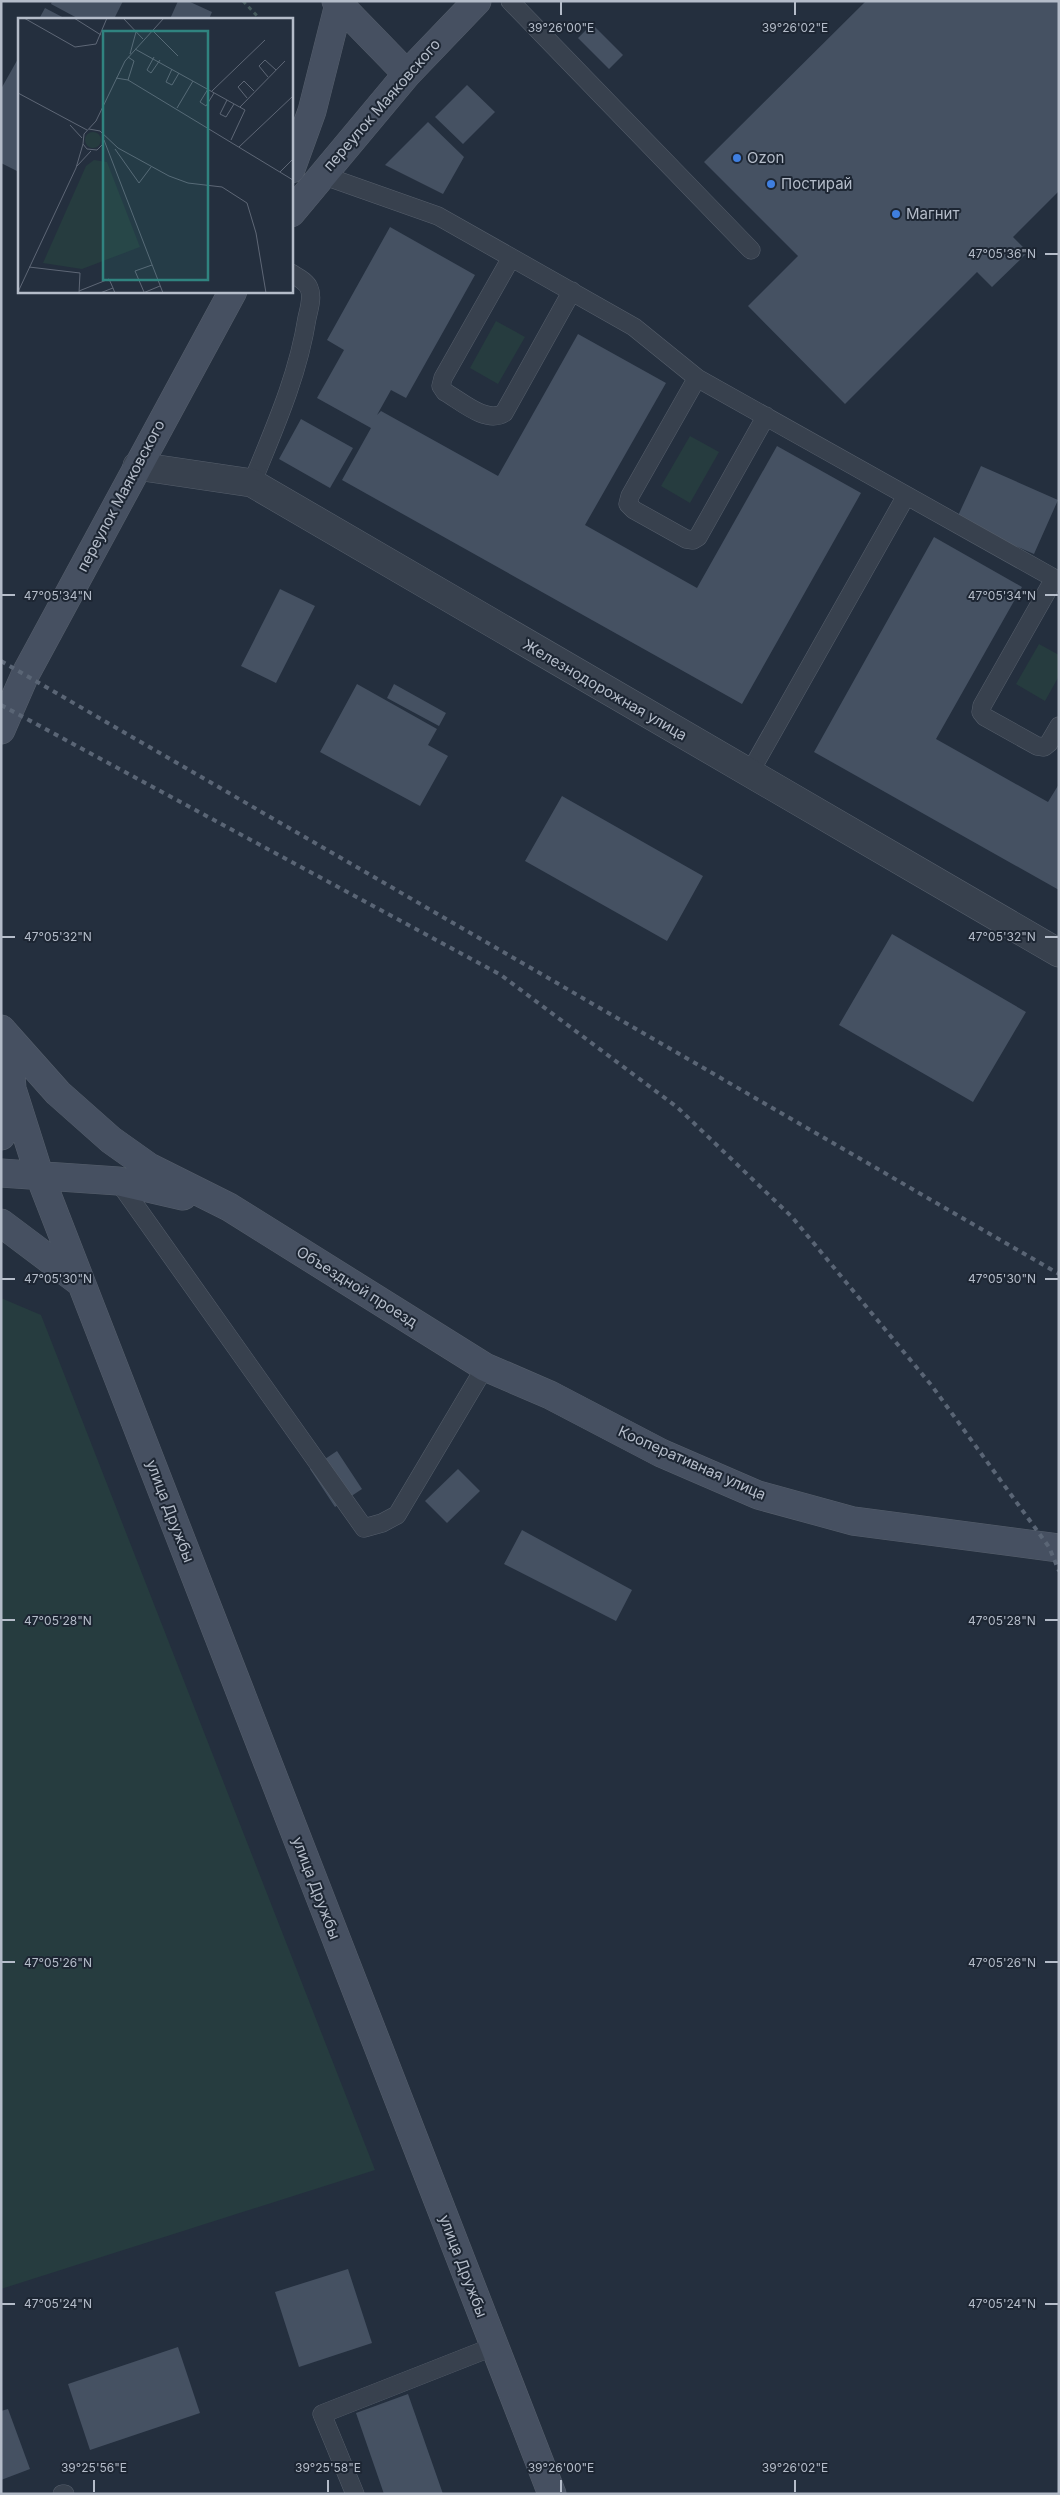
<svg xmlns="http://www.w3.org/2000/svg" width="1060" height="2495" font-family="Inter,sans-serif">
<rect width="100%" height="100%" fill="#242f3e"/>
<path fill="#263c3f" d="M 496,321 L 525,337 L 498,384 L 470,368 Z
M 690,436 L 719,452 L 690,503 L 661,486 Z
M 1039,644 L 1059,655 L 1059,676 L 1045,701 L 1016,684 Z
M 1,1298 L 41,1315 L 375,2170 L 1,2289 Z"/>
<path fill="#455162" d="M 52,1 L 123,1 L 114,19 L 79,19 L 51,4 Z
M 178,1 L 188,1 L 212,12 L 209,19 L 170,19 Z
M 866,1 L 1059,1 L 1059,191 L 1013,237 L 1028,252 L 992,287 L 977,272 L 845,404 L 748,306 L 798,256 L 704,162 Z
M 45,8 L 66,19 L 39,19 Z
M 592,24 L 623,55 L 609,69 L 578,38 Z
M 19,57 L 19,172 L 1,163 L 1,89 Z
M 467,85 L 495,112 L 463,144 L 435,117 Z
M 428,122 L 464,157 L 443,194 L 385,165 Z
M 390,227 L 475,275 L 406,398 L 391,390 L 377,415 L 381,411 L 498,476 L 578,334 L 666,383 L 585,525 L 697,588 L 777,446 L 861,493 L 742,704 L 342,480 L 371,428 L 317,398 L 344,350 L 327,340 Z
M 301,419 L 353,448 L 330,488 L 279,459 Z
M 981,466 L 1058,500 L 1034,554 L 956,520 Z
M 934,537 L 1022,587 L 936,739 L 1048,802 L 1059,784 L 1059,890 L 814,752 Z
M 280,589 L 315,606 L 276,683 L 241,666 Z
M 357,684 L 437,729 L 428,745 L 448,756 L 420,806 L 320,752 Z
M 394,684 L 446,713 L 439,726 L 387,698 Z
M 562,796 L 703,876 L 667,941 L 525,861 Z
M 892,934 L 1026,1012 L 973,1102 L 839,1025 Z
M 337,1451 L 362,1489 L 335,1507 L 310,1469 Z
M 458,1469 L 480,1491 L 447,1523 L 425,1501 Z
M 522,1530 L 632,1590 L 616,1621 L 504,1564 Z
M 348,2269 L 372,2343 L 299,2367 L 275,2292 Z
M 178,2347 L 200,2413 L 90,2450 L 68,2384 Z
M 408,2394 L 443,2494 L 384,2494 L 356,2413 Z
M 8,2409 L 30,2469 L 1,2480 L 1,2411 Z"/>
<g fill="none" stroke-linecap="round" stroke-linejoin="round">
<defs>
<path id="lane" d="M 510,1 L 751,250
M 322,175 L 438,216 L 634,327 L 697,378 L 1059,581
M 511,258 L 443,378 L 441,386 L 445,392 C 461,401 486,424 504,413 L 572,291
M 697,378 L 630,496 L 628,504 L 634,510 L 686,539 L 693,540 L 698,537 L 766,416
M 252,483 C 274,429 298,376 307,318 C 309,309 313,297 309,288 C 306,281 297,277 291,273
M 1054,579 L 982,706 L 981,712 L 985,717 L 1037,746 L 1044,747 L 1049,743 L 1059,726
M 749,774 L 906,496
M 118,1181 L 364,1528 L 382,1523 L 397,1515 L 485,1367
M 62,2494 L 65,2494
M 355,2494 L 322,2414 L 495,2346"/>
<path id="street" d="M 137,466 L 252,483 L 1059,953"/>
<path id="secondary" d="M 336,1 L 407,74
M 291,169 L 312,111 L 339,4
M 291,213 L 407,74 L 477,1
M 1,730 L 25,675 L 233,291
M 1,1029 L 58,1093 L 111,1140 L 149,1167 L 229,1207 L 485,1367 L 550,1395 L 661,1453 L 758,1495 L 853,1521 L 1059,1548
M 13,1092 L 39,1174 L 552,2494
M 1,1136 C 21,1109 9,1061 3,1031
M 1,1173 L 118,1181 L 183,1196
M 1,1223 L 81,1283"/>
</defs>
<use href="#lane" stroke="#565f6c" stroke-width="19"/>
<use href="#street" stroke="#565f6c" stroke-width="29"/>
<use href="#secondary" stroke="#565f6c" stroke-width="29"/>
<path stroke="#44595c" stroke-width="3" stroke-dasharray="4 4" stroke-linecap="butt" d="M 243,1 L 260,19"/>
<use href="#lane" stroke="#38414e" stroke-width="18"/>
<use href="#street" stroke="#38414e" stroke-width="28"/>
<use href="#secondary" stroke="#465061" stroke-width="28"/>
<path stroke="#5a6575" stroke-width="4" stroke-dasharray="5 5" stroke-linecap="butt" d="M 1,661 L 1059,1274
M 1,705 L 501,975 L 677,1107 L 792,1217 L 932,1386 L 1049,1547 L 1059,1571"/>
</g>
<path fill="none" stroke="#b4bcc9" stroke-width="2" d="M 561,2 L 561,15M 795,2 L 795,15M 1045,254 L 1058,254M 2,595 L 15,595M 1045,595 L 1058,595M 2,937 L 15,937M 1045,937 L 1058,937M 2,1279 L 15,1279M 1045,1279 L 1058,1279M 2,1620 L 15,1620M 1045,1620 L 1058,1620M 2,1962 L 15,1962M 1045,1962 L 1058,1962M 2,2304 L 15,2304M 1045,2304 L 1058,2304M 94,2480 L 94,2492M 328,2480 L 328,2492M 561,2480 L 561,2492M 795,2480 L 795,2492"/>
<g fill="#3f7fe0" stroke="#1d2633" stroke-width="2">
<circle cx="737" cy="158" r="5"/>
<circle cx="771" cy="184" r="5"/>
<circle cx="896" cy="214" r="5"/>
</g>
<g text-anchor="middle" stroke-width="4" stroke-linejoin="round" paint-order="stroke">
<g font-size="15" fill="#b4bcc9" stroke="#1d2633">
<text transform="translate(382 105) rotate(-49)" y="5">переулок Маяковского</text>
<text transform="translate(121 496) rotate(-62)" y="5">переулок Маяковского</text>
<text transform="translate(605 690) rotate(30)" y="5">Железнодорожная улица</text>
<text transform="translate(357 1287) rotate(32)" y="5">Объездной проезд</text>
<text transform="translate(692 1463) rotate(24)" y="5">Кооперативная улица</text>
<text transform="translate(170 1511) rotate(69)" y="5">улица Дружбы</text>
<text transform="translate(316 1888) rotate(69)" y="5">улица Дружбы</text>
<text transform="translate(463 2266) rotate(69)" y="5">улица Дружбы</text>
</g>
<g font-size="15" fill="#b4bcc9" stroke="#1d2633" text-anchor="start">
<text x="747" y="163">Ozon</text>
<text x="781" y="189">Постирай</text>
<text x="906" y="219">Магнит</text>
</g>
</g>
<g transform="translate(18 18)">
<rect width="275" height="275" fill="#242f3e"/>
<path d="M67 122a8 8 0 1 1 16 0a8 8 0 1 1-16 0ZM 76,142 L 89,144 L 122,229 L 64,251 L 25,245 L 68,148 Z" fill="#263c3f"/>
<path fill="none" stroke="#5e6776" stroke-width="1" d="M 6,0 L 57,29 L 78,26 L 89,0M 56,0 L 83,17M 105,0 L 125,21M 134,12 L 160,38M 117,31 L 227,92 L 213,122M 112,36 L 118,14M 136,39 L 129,52 L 133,55 L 142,42M 154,51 L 148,64 L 154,67 L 161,55M 250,59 L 241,48 L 247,42 L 258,52M 98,60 L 110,62 L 275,162M 110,62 L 116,43 L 110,39M 190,71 L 182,84 L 188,88 L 196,75M 194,73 L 247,22M 0,75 L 69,112M 229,80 L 220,69 L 226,63 L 236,73M 209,82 L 202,96 L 208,99 L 216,86M 222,89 L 267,43M 159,90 L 175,63M 52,107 L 64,120M 71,111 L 82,113 L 100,130 L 151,158 L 170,165 L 204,169 L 229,185 L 238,215 L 248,275M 85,117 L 85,126 L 79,132 L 69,131 L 65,126 L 66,116 L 78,103 L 107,43 L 146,0M 86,122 L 145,275M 221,129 L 275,78M 97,131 L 121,165 L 133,149M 59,148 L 73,133M 262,154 L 275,141M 11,249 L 62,255 L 61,275M 61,273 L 91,261 L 95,270M 0,274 L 58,150 L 65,126M 126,274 L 117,253 L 134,247M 82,275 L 95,270 L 97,275M 125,275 L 142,268"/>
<path fill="#308480" fill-opacity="0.15" stroke="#308480" stroke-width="2.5" d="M 85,13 L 190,13 L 190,262 L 85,262 Z"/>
<rect width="275" height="275" fill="none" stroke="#b4bcc9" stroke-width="2.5"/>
</g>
<g font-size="12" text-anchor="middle" fill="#b4bcc9" stroke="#1d2633" stroke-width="4" stroke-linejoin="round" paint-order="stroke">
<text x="561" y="32">39°26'00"E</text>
<text x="795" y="32">39°26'02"E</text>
<text x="1002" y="258">47°05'36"N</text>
<text x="58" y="600">47°05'34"N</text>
<text x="1002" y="600">47°05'34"N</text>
<text x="58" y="941">47°05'32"N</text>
<text x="1002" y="941">47°05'32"N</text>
<text x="58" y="1283">47°05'30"N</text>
<text x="1002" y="1283">47°05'30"N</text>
<text x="58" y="1625">47°05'28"N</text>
<text x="1002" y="1625">47°05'28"N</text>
<text x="58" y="1967">47°05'26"N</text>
<text x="1002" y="1967">47°05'26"N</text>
<text x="58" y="2308">47°05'24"N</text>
<text x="1002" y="2308">47°05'24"N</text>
<text x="94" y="2472">39°25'56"E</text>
<text x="328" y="2472">39°25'58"E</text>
<text x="561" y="2472">39°26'00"E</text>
<text x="795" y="2472">39°26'02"E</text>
</g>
<rect width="1060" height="2495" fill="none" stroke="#b4bcc9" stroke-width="5"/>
</svg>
